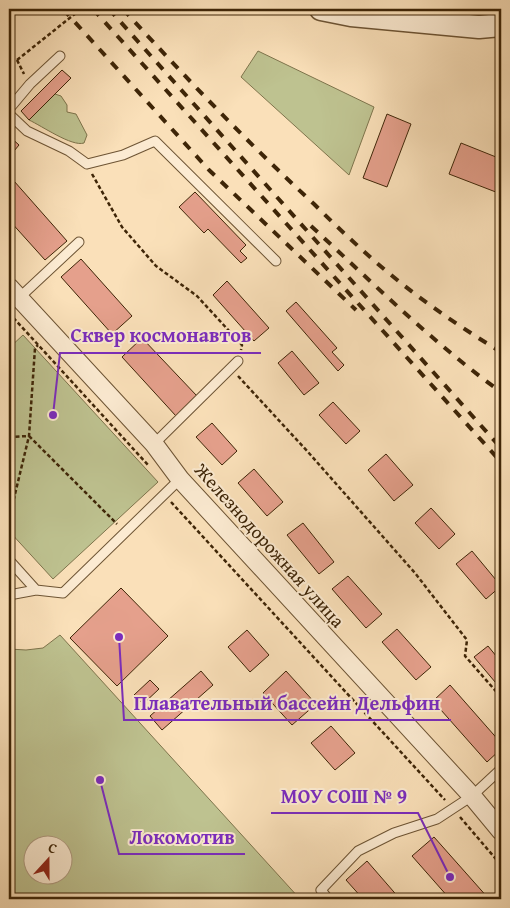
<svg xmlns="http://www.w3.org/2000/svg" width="510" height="908" font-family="'Gentium Book Plus',serif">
<rect width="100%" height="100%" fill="#fae0b9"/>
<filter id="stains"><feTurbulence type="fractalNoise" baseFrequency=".004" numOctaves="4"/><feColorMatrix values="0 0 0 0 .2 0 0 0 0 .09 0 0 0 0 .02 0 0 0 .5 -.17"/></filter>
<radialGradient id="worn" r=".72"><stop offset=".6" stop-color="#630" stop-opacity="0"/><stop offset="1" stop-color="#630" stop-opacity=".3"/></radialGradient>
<path fill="#bec290" stroke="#7e744c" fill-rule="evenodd" d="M 258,51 L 374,107 L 349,175 L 241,77 Z
M 55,94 L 61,96 L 67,105 L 67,112 L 76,114 L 87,135 L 84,143 C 72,147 42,126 29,120 Z
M 23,335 L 158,482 L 53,579 L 9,531 L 9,348 Z
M 60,635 L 300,899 L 9,899 L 9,649 L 26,650 L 43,648 ZM 32,846 L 62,846 L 62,876 L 32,876 Z"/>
<path fill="#e5a08c" stroke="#3e2507" d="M 62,70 L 71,78 L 29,120 L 21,111 Z
M 387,114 L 411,124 L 387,187 L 363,178 Z
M 9,136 L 19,145 L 9,157 Z
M 461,143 L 501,159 L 501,194 L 449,174 Z
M 14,181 L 67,241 L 45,260 L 9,220 L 9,185 Z
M 195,192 L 246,245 L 240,251 L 247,258 L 241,263 L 208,229 L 204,233 L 179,207 Z
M 81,259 L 132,316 L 112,334 L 61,277 Z
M 227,281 L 269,328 L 254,341 L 213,295 Z
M 296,302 L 337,348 L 332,352 L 344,365 L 338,371 L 286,311 Z
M 142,338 L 197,396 L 176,416 L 122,357 Z
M 292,351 L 319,383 L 304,395 L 278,363 Z
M 333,402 L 360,431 L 346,444 L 319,415 Z
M 212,423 L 237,451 L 222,465 L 196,437 Z
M 386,454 L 413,485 L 394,501 L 368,470 Z
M 254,469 L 283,502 L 267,516 L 238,483 Z
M 431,508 L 455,534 L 439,549 L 415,523 Z
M 303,523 L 334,562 L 319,574 L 287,535 Z
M 472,551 L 501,586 L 486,599 L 456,564 Z
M 348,576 L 382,614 L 366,628 L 332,589 Z
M 121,588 L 168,636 L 117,686 L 70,638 Z
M 397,629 L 431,667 L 416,680 L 382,642 Z
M 247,630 L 269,655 L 250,672 L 228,647 Z
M 488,646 L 501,662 L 501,689 L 474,657 Z
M 201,671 L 213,685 L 162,730 L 150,716 Z
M 286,671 L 316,704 L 292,725 L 263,693 Z
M 150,680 L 159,689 L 143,704 L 134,695 Z
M 450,685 L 501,743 L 501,749 L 487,762 L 433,701 Z
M 331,726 L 355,753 L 335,770 L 311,743 Z
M 434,837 L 489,899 L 447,899 L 449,898 L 412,856 Z
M 367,861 L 400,899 L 363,899 L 346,880 Z"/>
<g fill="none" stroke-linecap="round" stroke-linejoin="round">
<defs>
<path id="service" d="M 9,109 L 30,84 L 60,56
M 9,114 L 27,131 L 69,151 L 87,164 L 123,155 L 155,141 L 276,261
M 19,298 L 79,242
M 154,444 L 238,361
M 9,560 L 36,590 L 63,593 L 180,479
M 9,595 L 36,590
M 328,899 L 321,890 L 358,851 L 394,833 L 437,819 L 472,796 L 501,769"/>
<path id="minor" d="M 9,287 L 154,444 L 180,479 L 472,796 L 501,831"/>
<path id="tertiary" d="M 321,9 L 351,15 L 479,27 L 501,25"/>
</defs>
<use href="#service" stroke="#6d5434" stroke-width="11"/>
<use href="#minor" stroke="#6d5434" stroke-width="20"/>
<use href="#tertiary" stroke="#6d5434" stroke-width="25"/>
<path stroke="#3e2507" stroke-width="2.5" stroke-dasharray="4 2.5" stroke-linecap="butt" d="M 17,60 L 24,74
M 92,174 L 122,227 L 156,266 L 197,296 L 242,345 L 241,350
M 9,313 L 148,465
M 238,376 L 308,452 L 415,573 L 467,640 L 465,656 L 501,697
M 29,436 L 117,524
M 9,437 L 29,436
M 171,502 L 445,800
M 9,519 L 29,436 L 35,348 L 38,345
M 460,817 L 501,865"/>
<use href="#service" stroke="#fcebd2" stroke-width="9"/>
<use href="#minor" stroke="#fcebd2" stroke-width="18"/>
<use href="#tertiary" stroke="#fcebd2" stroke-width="22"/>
<path stroke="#3e2507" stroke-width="4" stroke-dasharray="9 9" stroke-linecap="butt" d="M 63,9 L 209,170 L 356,310
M 93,9 L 501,462
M 109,9 L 501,448
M 123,9 C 184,76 247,142 314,204 C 332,222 350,239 369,256 C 409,292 455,324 501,352
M 311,226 C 373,283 433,343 501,392"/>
<path stroke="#3e2507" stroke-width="2.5" stroke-dasharray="4 2.5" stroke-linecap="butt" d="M 17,60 L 81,9"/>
</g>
<g text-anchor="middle" stroke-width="4" stroke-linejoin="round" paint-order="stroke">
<g font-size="19" fill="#3e2507" stroke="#fcebd2">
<text transform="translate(270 545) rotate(48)" y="7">Железнодорожная улица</text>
</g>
</g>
<path fill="none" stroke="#7b2cbf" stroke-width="2" d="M53 415L60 353H261M119 637L124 720H451M450 877L418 813H271M100 780L119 854H245"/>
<g fill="#7b2cbf" stroke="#fcebd2" stroke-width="2">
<circle cx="53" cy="415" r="5"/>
<circle cx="119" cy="637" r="5"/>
<circle cx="450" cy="877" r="5"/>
<circle cx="100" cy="780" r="5"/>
</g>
<g font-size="20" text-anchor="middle" font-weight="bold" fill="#7b2cbf" stroke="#fcebd2" stroke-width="4" stroke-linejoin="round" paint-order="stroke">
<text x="161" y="342">Сквер космонавтов</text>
<text x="287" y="710">Плавательный бассейн Дельфин</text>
<text x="344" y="803">МОУ СОШ № 9</text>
<text x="182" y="844">Локомотив</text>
</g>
<rect width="510" height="908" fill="none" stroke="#fae0b9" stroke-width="30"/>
<rect x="10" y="10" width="490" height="888" fill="none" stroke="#3e2507" stroke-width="2.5"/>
<rect x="15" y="15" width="480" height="878" fill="none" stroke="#3e2507"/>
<g transform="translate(48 860) rotate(21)"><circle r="24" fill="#fcebd2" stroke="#b09c81"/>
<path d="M0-4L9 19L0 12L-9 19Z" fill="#8f2418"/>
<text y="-8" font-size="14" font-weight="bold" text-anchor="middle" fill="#3e2507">С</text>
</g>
<rect width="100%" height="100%" filter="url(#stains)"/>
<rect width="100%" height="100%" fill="url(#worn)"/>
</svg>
